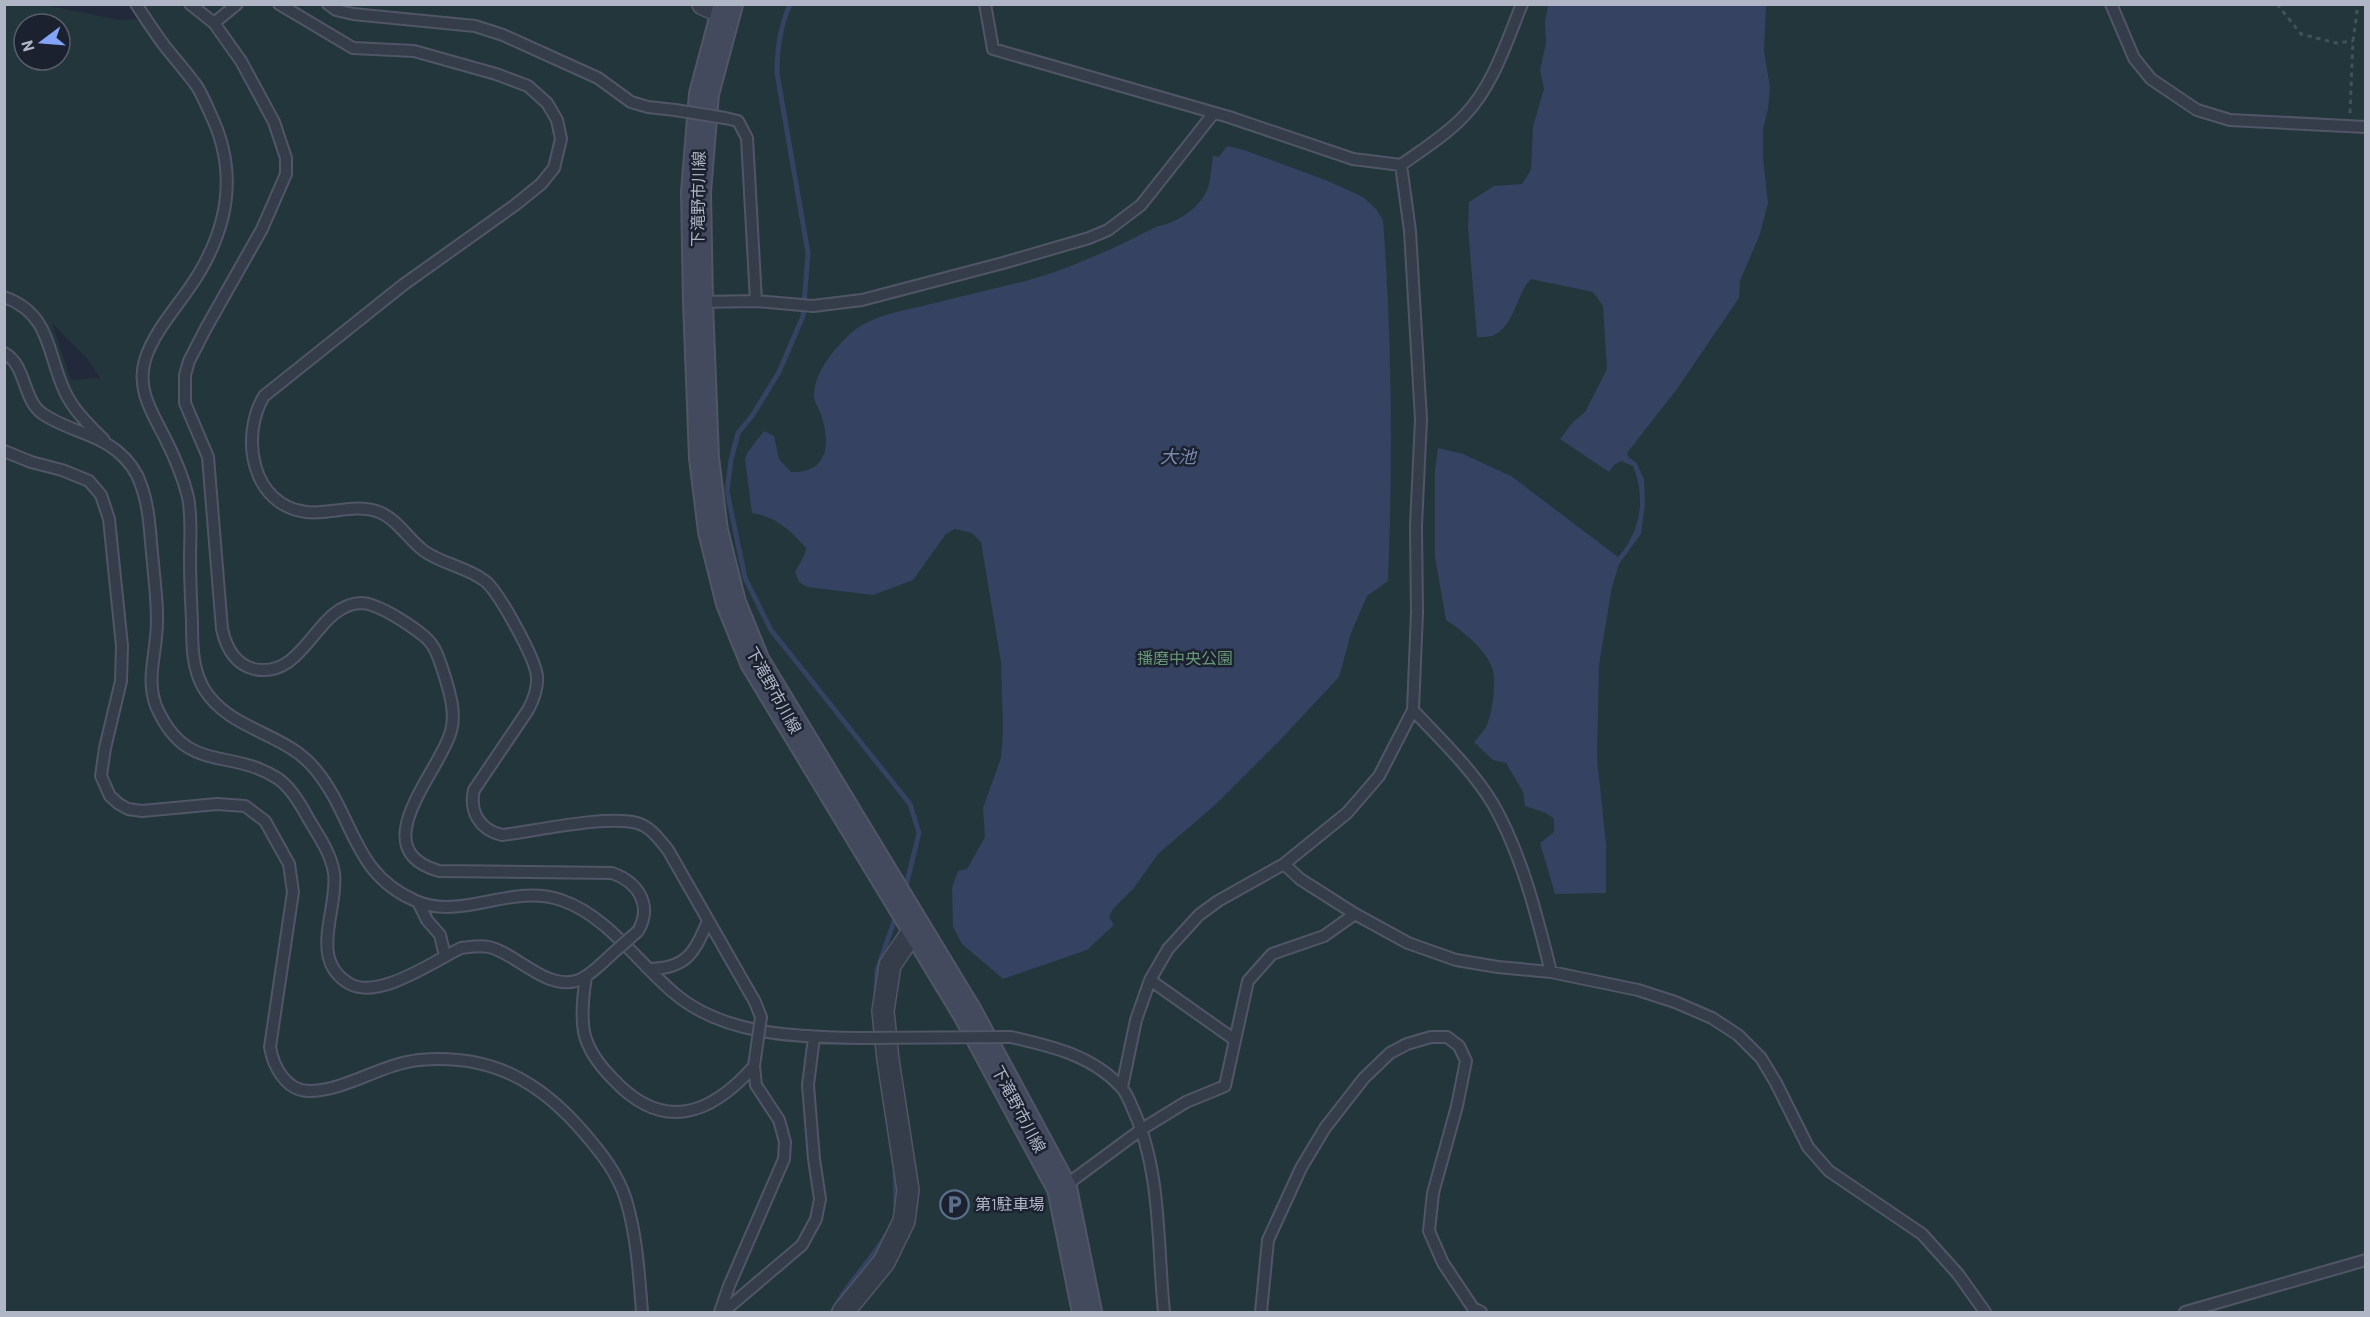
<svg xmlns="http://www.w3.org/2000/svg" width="2370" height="1317" font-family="Barlow,'Noto Sans JP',sans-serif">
<rect width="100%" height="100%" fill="#22293a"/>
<path fill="#23363b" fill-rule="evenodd" d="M 129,4 L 2365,5 L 2365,1312 L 5,1312 L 5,5 L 45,5 L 119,20 L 138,19 ZM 24,24 L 60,24 L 60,60 L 24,60 ZM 52,323 L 88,360 L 100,378 L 71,380 Z"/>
<path fill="#354261" d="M 1548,5 L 1766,5 L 1764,51 L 1770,87 L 1768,109 L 1763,129 L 1763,158 L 1768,203 L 1760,234 L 1740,281 L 1739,298 L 1677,389 L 1627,453 L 1629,458 L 1636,462 L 1644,479 L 1645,504 L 1641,534 L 1619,564 L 1612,587 L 1599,665 L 1597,758 L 1606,844 L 1606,893 L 1555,894 L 1540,843 L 1554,832 L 1554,819 L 1546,813 L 1525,806 L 1523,792 L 1506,763 L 1493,760 L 1474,742 C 1478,737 1483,732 1486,727 C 1492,716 1496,684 1493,671 C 1488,651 1463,631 1446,620 L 1435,557 L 1435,470 L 1438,448 L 1463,454 L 1511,476 L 1618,557 C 1641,531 1646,498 1633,466 L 1621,461 L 1614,465 L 1609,472 L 1560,439 L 1573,422 L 1585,412 L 1607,369 L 1603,306 L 1593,292 L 1531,279 C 1516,294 1515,327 1492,336 C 1488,337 1482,337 1477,337 L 1468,227 L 1469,202 L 1494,186 L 1522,184 L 1531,170 L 1533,126 L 1544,89 L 1540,70 L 1546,43 L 1545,22 Z
M 1227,146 L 1244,150 L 1328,181 L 1363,197 L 1376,209 L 1383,220 C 1392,340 1393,460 1388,581 L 1367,596 L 1351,633 L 1339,677 L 1282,738 L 1215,805 L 1158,854 L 1134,888 L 1113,909 L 1109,917 L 1114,925 L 1087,950 L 1003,979 L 962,944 L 953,927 L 952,888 L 958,871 L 967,869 L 985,837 L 983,808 L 1001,758 L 1003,732 L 1001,662 L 981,542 L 972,533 L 955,529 L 946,534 L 913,580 L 873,595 L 807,587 L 799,582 L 795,572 L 804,556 L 806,548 C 790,530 776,517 752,513 L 745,459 L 747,453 L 764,431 L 774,436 L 779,459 L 791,472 C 828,473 831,444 821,415 C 819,408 813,401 814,394 C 815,371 835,348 851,333 C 872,315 902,311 927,305 C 961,296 995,289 1029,280 C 1074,267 1117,247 1158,226 C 1175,224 1197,209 1205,194 C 1211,185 1211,167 1213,156 L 1219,157 Z"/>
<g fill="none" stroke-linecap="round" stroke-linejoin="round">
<path stroke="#354261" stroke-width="5" d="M 790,4 C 780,28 777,48 777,73 L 808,253 L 803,316 L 779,372 L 752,416 L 738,433 L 731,460 L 727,491 L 745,578 L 771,630 L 910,804 L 919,833 L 905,890
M 876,993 L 877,970 L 896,916
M 895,1172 L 896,1208
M 832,1312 C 846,1285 870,1262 886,1235"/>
<defs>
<path id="lane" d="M 136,4 C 146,19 156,35 167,49 C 177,61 187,73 196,85 C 202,94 206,104 210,113 C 236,166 231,217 202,268 C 186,298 155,327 145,360 C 136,390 153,414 166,440 C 175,458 183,477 188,497 C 192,517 190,539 190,559 C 190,580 191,601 192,621 C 192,644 192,669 204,689 C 230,731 285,732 315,769 C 355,817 352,874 416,901 C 461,921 512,883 561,900 C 608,916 637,962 674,993 C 723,1035 796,1037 858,1038
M 190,4 L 214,23
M 237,4 L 214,23 L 241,61 L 274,122 L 286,158 L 286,174 L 262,229 L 206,328 L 189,361 L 185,375 L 185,403 L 208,457 L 222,629 C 226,647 234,664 254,669 C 305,680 316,604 361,603 C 378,603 412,626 425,637 C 437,647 440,663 445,677 C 450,694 456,713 451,731 C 440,772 362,849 439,871 L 612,873 C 638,882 653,905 638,931
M 279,4 L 353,48 L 414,51 L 496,74 L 528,86 L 547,103 L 557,120 L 561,139 L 554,168 L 541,184 L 515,205 L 403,285 L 264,396 C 240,436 251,505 306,512 C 330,515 355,503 379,512 C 397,519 408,539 424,551 C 442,564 467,567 485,581 C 499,592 535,658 537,676 C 538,689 534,699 528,710 L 474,790 C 469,812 480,830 502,835 C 537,831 604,815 637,823 C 651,827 659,839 668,850 L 755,1002 L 761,1017
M 328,4 L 336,10 L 353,14 L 475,26 L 503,35 L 598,78 L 631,102 L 648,107 L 675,110
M 985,4 L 993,49 L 1229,117 L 1353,159 L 1401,165 C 1422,150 1446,135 1464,116 C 1493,86 1506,43 1522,4
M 2111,4 L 2134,58 L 2151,79 L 2197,110 L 2230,120 L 2366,127
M 725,118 L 738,121 L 747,138 L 756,301
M 4,297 C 52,314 47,355 65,392 C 74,411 89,425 104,440
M 700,302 L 756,301 L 813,306 L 862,300 L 1003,263 L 1089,238 L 1108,230 L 1141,205 L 1213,114
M 4,353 C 27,365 22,400 43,414 C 66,430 95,433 117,451 C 128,460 137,472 141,485 C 150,509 150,537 153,563 C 155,587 159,613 156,637 C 154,661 147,682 156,706 C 186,775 228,747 277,778 C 290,786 301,805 308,818 C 318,835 331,853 334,873 C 339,909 307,960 350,984 C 379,1000 434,961 461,948 C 470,947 480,945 489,947 C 518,954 547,992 579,980 C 591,975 602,963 612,954
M 4,451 L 31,462 L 62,470 L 89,481 L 101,495 L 109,519 L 122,646 L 121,681 L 105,748 L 101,776 L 110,796 L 119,804 L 128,809 L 142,811 L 217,804 L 245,806 L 265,821 L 289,864 L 293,892 L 270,1047 C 273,1066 286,1091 309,1091 C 345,1091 381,1064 419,1060 C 490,1053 540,1081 585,1134 C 602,1154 618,1174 626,1200 C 637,1236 639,1275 642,1312
M 1413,710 C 1440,739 1472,769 1493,804 C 1522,855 1537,916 1551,972
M 1284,864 L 1300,879 L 1355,914 L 1408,943 L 1456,960 L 1498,967 L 1551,972 L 1638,990 L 1675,1002 L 1712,1018 L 1738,1035 L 1761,1058 L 1776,1083 L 1808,1147 L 1829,1171 L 1922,1234 L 1958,1274 L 1985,1312
M 418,902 L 427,920 L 440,935 L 445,956
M 650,969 C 687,968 694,953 708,921
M 586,977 C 583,995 581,1014 584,1032 C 588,1051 600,1066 613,1079 C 663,1133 711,1115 754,1066
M 1150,980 L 1235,1040
M 1011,1037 C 1050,1046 1092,1055 1121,1087 C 1126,1092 1129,1100 1132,1107 C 1162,1170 1157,1244 1164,1312
M 1122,1087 L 1136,1020 L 1150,980 L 1168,949 L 1199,915 L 1218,901 L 1284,864 L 1347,813 L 1379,776 L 1413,710 L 1417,612 L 1416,526 L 1421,419 L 1410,231 L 1401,165
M 1062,1188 L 1142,1129 L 1186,1102 L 1225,1086 L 1248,981 L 1272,954 L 1324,936 L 1355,914
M 720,1312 L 729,1286 L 784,1159 L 785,1142 L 779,1120 L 756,1085 L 754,1066
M 723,1312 L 802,1245 L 816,1219 L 820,1199 L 814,1159 L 808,1085 L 814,1037
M 1261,1312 L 1268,1240 L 1301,1168 L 1325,1128 L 1364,1078 L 1390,1053 L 1407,1044 L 1431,1037 L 1447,1037 L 1459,1046 L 1466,1061 L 1457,1106 L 1433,1193 L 1429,1231 L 1443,1263 L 1473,1308 L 1481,1312
M 2185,1312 L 2366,1260"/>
<path id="street" d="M 703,4 L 724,13
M 843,1312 L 884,1262 L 904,1221 L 908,1190 L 888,1060 L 883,1011 L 890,965 L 916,927"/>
<path id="secondary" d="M 728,4 L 704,94 L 696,192 L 698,302 L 704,458 L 713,531 L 731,603 L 755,662 L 967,1012 L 1062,1188 L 1087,1312"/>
</defs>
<use href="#lane" stroke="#505665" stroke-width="14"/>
<use href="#street" stroke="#505665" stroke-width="24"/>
<use href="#secondary" stroke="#505665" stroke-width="32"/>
<path stroke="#415358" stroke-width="3" stroke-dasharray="4.5 4.5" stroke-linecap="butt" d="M 2277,4 L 2301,34 L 2336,43 L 2353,41
M 2350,113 L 2353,41 L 2358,4"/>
<use href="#lane" stroke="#353c4a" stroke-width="10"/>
<use href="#street" stroke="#353c4a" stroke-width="21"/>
<use href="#secondary" stroke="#434a5d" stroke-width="28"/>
<defs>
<path id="lane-bridge" d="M 675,110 L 725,118
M 612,954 L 638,931
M 858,1038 L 1011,1037
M 754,1066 L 761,1017"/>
</defs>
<use href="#lane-bridge" stroke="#505665" stroke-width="14" stroke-linecap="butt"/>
<use href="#lane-bridge" stroke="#353c4a" stroke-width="10"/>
</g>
<defs>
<symbol id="parking-ring" viewBox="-11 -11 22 22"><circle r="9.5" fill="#1b212f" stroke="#5c6f8a" stroke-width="1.5"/><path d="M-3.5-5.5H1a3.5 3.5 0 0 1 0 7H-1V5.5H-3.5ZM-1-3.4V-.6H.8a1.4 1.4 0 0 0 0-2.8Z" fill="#5c6f8a"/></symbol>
</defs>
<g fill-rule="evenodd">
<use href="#parking-ring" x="938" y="1188" width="33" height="33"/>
</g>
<g text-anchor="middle" stroke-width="5" stroke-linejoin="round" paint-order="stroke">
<g font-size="16" fill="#b0b6c6" stroke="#1b212f">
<text transform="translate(698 199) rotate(-89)" y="6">下滝野市川線</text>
<text transform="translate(774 690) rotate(61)" y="6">下滝野市川線</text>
<text transform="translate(1019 1109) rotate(62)" y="6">下滝野市川線</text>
</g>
<g font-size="16" fill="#679777" stroke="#1b212f">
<text x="1185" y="664">播磨中央公園</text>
</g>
<g font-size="16" fill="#b0b6c6" stroke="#1b212f" text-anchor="start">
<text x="975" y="1210">第1駐車場</text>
</g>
<g font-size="18" font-style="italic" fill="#7889ae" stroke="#1b212f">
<text x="1178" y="463">大池</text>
</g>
</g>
<rect width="2370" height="1317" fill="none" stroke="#b0b6c6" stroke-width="12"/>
<g transform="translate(42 42) rotate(254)"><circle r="28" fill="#1b212f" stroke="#575d6b" stroke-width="1.5"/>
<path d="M0-4.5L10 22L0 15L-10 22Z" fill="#84a4f7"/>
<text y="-9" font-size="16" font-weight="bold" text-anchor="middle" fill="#b0b6c6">N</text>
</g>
</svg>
